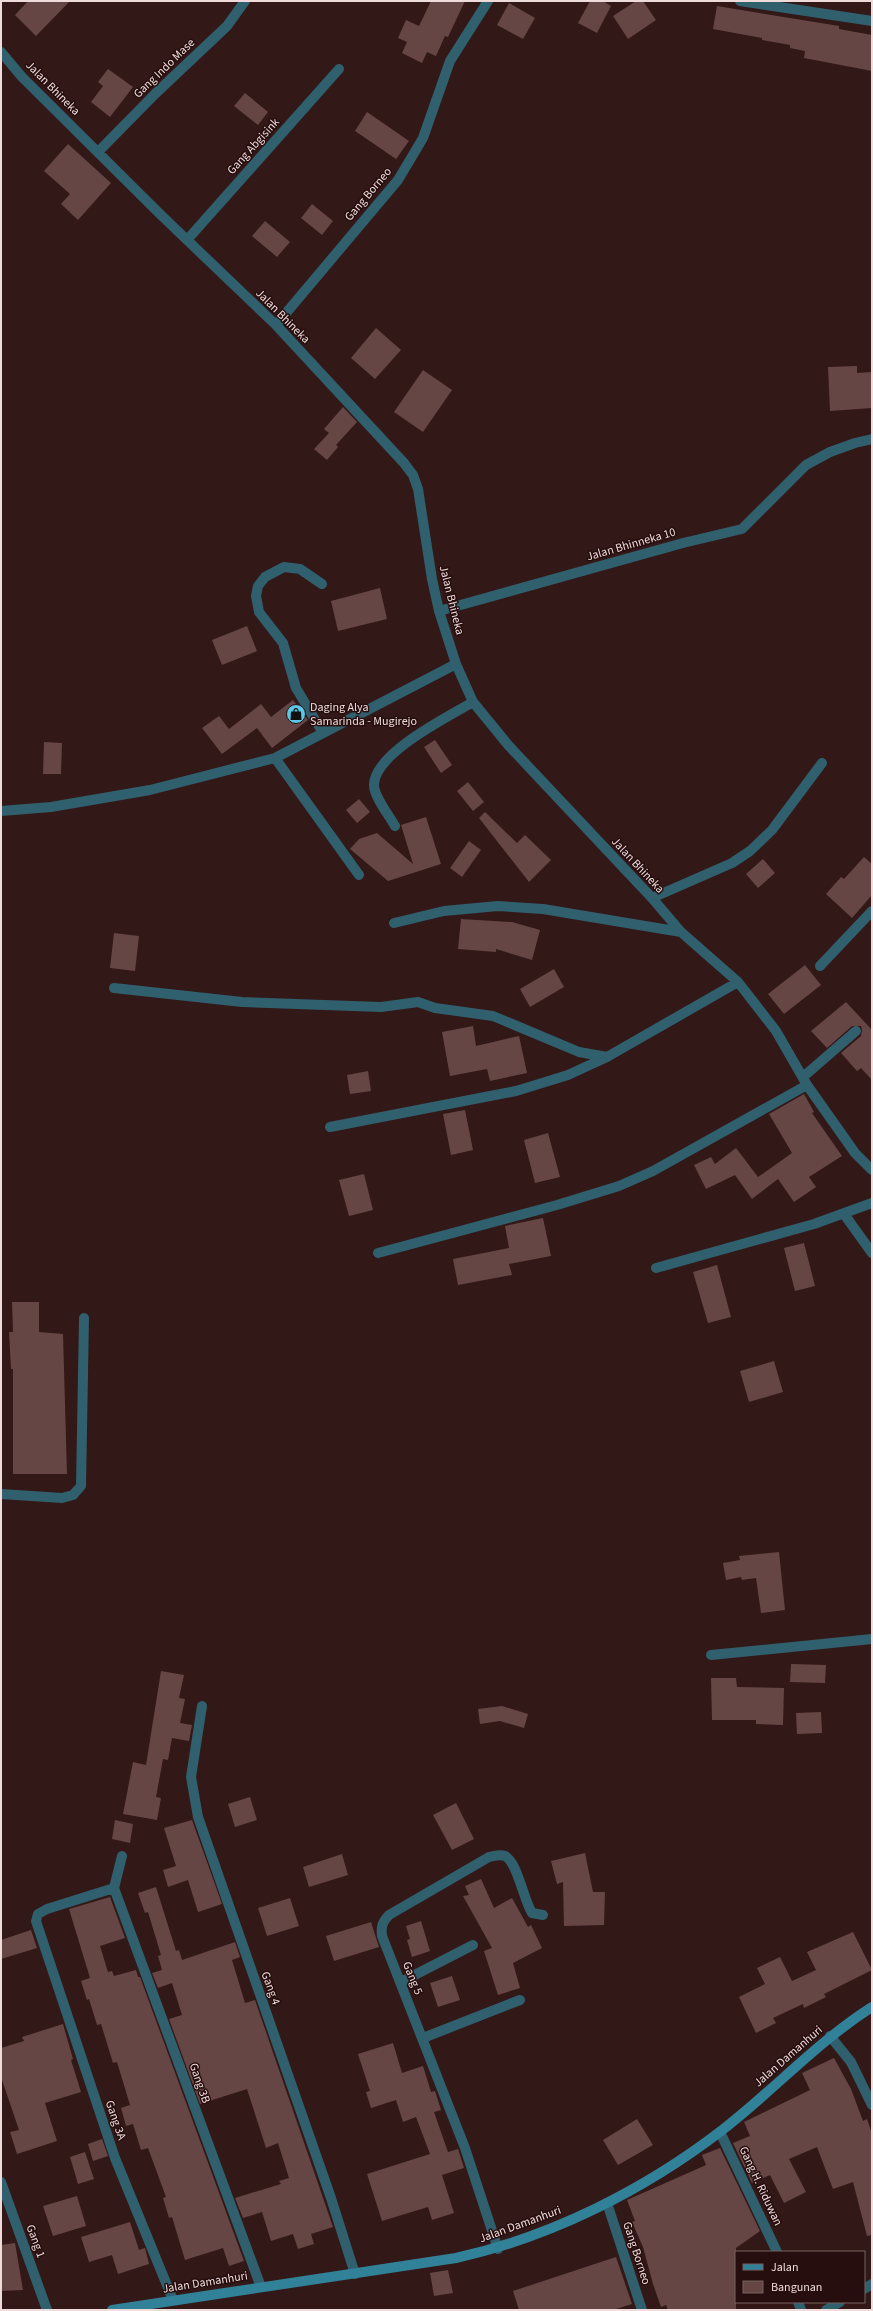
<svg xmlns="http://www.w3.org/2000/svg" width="873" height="2311" font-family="'Source Sans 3',sans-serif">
<rect width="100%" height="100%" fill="#321817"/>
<path fill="#654645" d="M 28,1 L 70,1 L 36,36 L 15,15 Z
M 431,1 L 465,1 L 448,37 L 445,36 L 436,56 L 427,52 L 422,63 L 402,53 L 407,42 L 398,38 L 406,20 L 419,26 Z
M 590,1 L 603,1 L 611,6 L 597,33 L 578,23 Z
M 636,1 L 643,1 L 656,20 L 628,39 L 613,16 Z
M 509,3 L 535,18 L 523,39 L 497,25 Z
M 717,6 L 839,26 L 839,29 L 872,35 L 872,71 L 804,58 L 805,51 L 790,48 L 790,45 L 762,40 L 762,38 L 713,29 Z
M 108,69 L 133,87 L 110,117 L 91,102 L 103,86 L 98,82 Z
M 245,93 L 268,112 L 258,125 L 234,106 Z
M 367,112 L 409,141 L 396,159 L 355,131 Z
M 68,144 L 111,183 L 78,220 L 61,204 L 70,194 L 44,171 Z
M 312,204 L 333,221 L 322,235 L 301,218 Z
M 265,221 L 290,242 L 277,257 L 252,236 Z
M 376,328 L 401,350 L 375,379 L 351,358 Z
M 857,366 L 857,373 L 872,372 L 872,408 L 830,411 L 828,367 Z
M 423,370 L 452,390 L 423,432 L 394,412 Z
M 343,407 L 357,422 L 336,445 L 338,447 L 327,460 L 314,449 L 329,433 L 324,429 Z
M 380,588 L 387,619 L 338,631 L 331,601 Z
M 247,626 L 257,651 L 222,665 L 212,640 Z
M 293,700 L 308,720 L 272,748 L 257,728 L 222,754 L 202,728 L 219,716 L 229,729 L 261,704 L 271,717 Z
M 435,740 L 452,765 L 441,773 L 424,747 Z
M 44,742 L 62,743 L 61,774 L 43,774 Z
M 468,782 L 484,802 L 473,811 L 457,791 Z
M 359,799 L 370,812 L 357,823 L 346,810 Z
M 485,812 L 517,843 L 525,835 L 551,860 L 529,882 L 479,818 Z
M 426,817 L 441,864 L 388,881 L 350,849 L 359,839 L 377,833 L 413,864 L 401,825 Z
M 469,841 L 481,850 L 462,877 L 450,868 Z
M 864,857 L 872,864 L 872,895 L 852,918 L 826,894 L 841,877 L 844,879 Z
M 763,859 L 775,873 L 758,888 L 746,874 Z
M 461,919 L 512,922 L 540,930 L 532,960 L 496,949 L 496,952 L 458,949 Z
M 114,933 L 139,936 L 135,971 L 110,968 Z
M 805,965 L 821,985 L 784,1014 L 768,994 Z
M 554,969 L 564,987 L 530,1007 L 520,989 Z
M 846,1002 L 872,1030 L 872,1080 L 861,1068 L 857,1071 L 841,1053 L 861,1036 L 862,1030 L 861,1026 L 852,1026 L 827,1048 L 811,1031 Z
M 473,1026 L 476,1046 L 519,1036 L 527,1073 L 490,1081 L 487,1069 L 450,1076 L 442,1032 Z
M 368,1071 L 371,1091 L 350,1094 L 347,1075 Z
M 804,1094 L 814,1112 L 812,1113 L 842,1156 L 809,1177 L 816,1187 L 794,1202 L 778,1179 L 752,1199 L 735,1175 L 706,1189 L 694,1165 L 711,1157 L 715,1164 L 736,1148 L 758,1177 L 792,1153 L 769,1114 Z
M 465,1110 L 473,1150 L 451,1155 L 443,1114 Z
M 548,1133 L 560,1177 L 535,1183 L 524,1140 Z
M 364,1174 L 373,1210 L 349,1216 L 339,1180 Z
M 543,1218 L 551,1256 L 509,1264 L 512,1275 L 458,1285 L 453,1259 L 509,1248 L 505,1226 Z
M 804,1243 L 815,1286 L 795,1291 L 784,1248 Z
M 717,1265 L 731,1317 L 708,1323 L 693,1272 Z
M 12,1302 L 39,1302 L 39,1332 L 63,1334 L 67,1474 L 13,1474 L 13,1369 L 11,1369 L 9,1332 L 13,1332 Z
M 774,1361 L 783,1392 L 749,1402 L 740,1371 Z
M 779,1552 L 785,1610 L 761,1613 L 756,1578 L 742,1580 L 741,1577 L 726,1580 L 723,1563 L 740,1560 L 739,1556 Z
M 791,1664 L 826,1665 L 825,1683 L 790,1682 Z
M 161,1671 L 184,1675 L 179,1698 L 185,1699 L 180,1723 L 192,1725 L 189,1741 L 172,1738 L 168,1760 L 163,1759 L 156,1797 L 161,1798 L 157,1820 L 123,1814 L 133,1762 L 146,1765 Z
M 711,1678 L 736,1678 L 737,1687 L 784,1688 L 783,1725 L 756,1724 L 756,1720 L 712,1720 Z
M 502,1706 L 528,1714 L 524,1728 L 500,1721 L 480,1724 L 478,1709 Z
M 821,1712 L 822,1733 L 797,1734 L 796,1713 Z
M 250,1797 L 257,1820 L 235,1827 L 228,1804 Z
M 456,1803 L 474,1839 L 452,1850 L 433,1815 Z
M 115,1820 L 133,1824 L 130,1843 L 112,1839 Z
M 192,1820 L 222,1904 L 198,1912 L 188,1880 L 168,1887 L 163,1870 L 176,1866 L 164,1828 Z
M 585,1853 L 593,1892 L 605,1892 L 604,1925 L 564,1926 L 563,1882 L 557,1884 L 551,1861 Z
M 342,1854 L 348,1875 L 309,1887 L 303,1867 Z
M 481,1879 L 494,1908 L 512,1898 L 528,1927 L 531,1925 L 542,1948 L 513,1963 L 520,1988 L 498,1995 L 484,1951 L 492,1948 L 463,1896 L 469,1895 L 465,1886 Z
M 156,1887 L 176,1951 L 179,1950 L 182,1960 L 235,1942 L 240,1957 L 232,1960 L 245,2003 L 255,2000 L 333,2227 L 311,2234 L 314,2244 L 298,2249 L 293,2234 L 271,2241 L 262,2212 L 243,2218 L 235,2198 L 281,2184 L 279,2181 L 289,2178 L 278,2143 L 266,2148 L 247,2089 L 200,2104 L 169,2019 L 182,2015 L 172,1983 L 158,1988 L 152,1973 L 162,1970 L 158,1956 L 161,1955 L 148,1912 L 145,1913 L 138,1893 Z
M 110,1897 L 125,1938 L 100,1946 L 108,1972 L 112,1971 L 114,1976 L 136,1970 L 138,1977 L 140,1977 L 244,2261 L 229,2266 L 223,2248 L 185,2260 L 172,2217 L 169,2218 L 163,2198 L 166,2197 L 148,2148 L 141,2150 L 133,2124 L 126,2126 L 121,2108 L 130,2105 L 117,2062 L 113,2063 L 101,2024 L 97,2025 L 89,1999 L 87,2000 L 81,1981 L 90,1978 L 69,1909 Z
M 290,1898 L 299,1926 L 267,1936 L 258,1908 Z
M 421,1921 L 430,1951 L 412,1957 L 407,1940 L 410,1939 L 406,1926 Z
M 371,1922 L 379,1947 L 334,1961 L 326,1936 Z
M 31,1930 L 37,1948 L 1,1959 L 1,1940 Z
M 853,1932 L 872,1970 L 824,1994 L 826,1997 L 804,2008 L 803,2004 L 773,2018 L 776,2023 L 756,2033 L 739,1997 L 765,1984 L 757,1968 L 780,1957 L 792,1981 L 816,1970 L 807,1952 Z
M 452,1976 L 460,2000 L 438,2007 L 430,1983 Z
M 63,2024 L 73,2059 L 71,2060 L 81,2092 L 45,2103 L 57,2141 L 17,2154 L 10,2132 L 19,2130 L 1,2077 L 1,2048 L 24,2041 L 22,2037 Z
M 393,2043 L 402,2073 L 423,2066 L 431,2092 L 435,2091 L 441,2110 L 434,2112 L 448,2152 L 458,2149 L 464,2168 L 442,2175 L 454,2213 L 432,2220 L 428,2207 L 382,2221 L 367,2174 L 430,2154 L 416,2117 L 403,2122 L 396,2100 L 371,2108 L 366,2092 L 370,2091 L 358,2054 Z
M 834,2058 L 851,2089 L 863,2121 L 867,2119 L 872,2134 L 872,2235 L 867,2236 L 853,2182 L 833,2189 L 817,2147 L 789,2159 L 806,2192 L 784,2203 L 770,2175 L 752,2183 L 733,2143 L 750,2136 L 744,2122 L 810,2090 L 802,2073 Z
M 637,2119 L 653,2145 L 618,2165 L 603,2140 Z
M 102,2139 L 108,2156 L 93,2161 L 88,2144 Z
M 720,2148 L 760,2231 L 736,2248 L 736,2310 L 668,2310 L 666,2305 L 661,2307 L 653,2284 L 643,2247 L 632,2222 L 635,2221 L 627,2200 L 706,2165 L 702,2155 Z
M 85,2152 L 94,2179 L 78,2184 L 70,2157 Z
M 77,2196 L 86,2226 L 53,2236 L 43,2206 Z
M 130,2222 L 139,2250 L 145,2248 L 149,2264 L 118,2274 L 112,2255 L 89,2262 L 81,2237 Z
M 15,2243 L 23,2290 L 1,2291 L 1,2245 Z
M 616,2257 L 632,2304 L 613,2310 L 519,2310 L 513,2291 Z
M 448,2270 L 453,2293 L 434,2296 L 430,2273 Z"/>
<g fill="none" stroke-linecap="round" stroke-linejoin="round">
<path stroke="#305f6d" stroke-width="10" d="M 740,1 L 872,21
M 1,52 L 22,77 L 162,216 L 276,325 L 404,463 L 413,475 L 418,489 L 432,579 L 439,611 L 456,664 L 473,702 L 509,746 L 652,898 L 681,932 L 738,982 L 776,1031 L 807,1085 L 855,1153 L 872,1170
M 99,151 L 155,94 L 227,26 L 245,1
M 187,240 L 339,69
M 276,325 L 398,180 L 423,138 L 450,61 L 488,1
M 322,584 L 300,569 L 284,567 L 265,577 L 258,586 L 256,596 L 259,612 L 283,643 L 296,688 L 323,733
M 439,611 L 683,543 L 742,529 L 806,465 L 830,452 L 855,443 L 872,439
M 275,758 L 359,875
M 1,811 L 51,807 L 150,790 L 275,758 L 456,664
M 395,826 C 389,815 374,797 374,785 C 374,753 450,716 473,702
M 652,898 L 732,863 L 750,851 L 772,830 L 822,763
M 394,923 L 444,911 L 498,906 L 543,909 L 681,932
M 820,966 L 872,911
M 114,988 L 242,1002 L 381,1007 L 418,1002 L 435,1008 L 493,1016 L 579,1052 L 607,1057
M 803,1077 L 856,1031
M 330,1127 L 516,1091 L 568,1075 L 607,1057 L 738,982
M 844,1214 L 872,1253
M 378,1253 L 557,1205 L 619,1186 L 653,1171 L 807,1085
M 656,1268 L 814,1224 L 872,1203
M 1,1494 L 62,1498 L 73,1495 L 81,1486 L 84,1318
M 711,1655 L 872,1639
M 202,1706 L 191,1777 L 198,1817 L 331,2198 L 355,2274
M 122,1856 L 114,1888 L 47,1909 L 38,1914 L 36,1921 L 115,2158 L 173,2300
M 114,1888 L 261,2287
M 401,1982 L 473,1945
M 830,2036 L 851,2062 L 872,2105
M 423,2038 L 520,2000
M 720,2132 L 777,2252
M 1,2182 L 47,2310
M 607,2203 L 642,2310
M 498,2249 L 465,2148 L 382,1936 C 381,1927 382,1922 389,1915 L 489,1857 C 495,1856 500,1854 505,1856 C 517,1861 524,1901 532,1913 L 543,1915
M 864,2289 L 872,2284
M 798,2302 L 801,2310
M 826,2310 L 840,2302"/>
<path stroke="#318298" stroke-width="10" d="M 112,2310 L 456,2258 C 551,2237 644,2190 721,2131 C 773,2091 817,2042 872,2007"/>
</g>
<defs>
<symbol id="shop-disc" viewBox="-11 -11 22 22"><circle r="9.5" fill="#5bc8e7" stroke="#270e0e"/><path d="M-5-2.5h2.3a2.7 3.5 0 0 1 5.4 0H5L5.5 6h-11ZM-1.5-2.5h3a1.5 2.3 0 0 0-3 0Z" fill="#111"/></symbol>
</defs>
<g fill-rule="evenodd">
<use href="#shop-disc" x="285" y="703" width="22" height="22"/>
</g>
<g text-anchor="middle" stroke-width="3" stroke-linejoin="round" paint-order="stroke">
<g font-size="12" fill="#eedbda" stroke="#270e0e">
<text transform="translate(164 68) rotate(-44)" y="4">Gang Indo Mase</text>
<text transform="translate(53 88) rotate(45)" y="4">Jalan Bhineka</text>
<text transform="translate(253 146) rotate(-48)" y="4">Gang Abgisink</text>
<text transform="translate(368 194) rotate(-50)" y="4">Gang Borneo</text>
<text transform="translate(283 316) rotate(45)" y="4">Jalan Bhineka</text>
<text transform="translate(631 544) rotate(-16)" y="4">Jalan Bhinneka 10</text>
<text transform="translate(452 600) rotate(76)" y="4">Jalan Bhineka</text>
<text transform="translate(638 865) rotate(47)" y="4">Jalan Bhineka</text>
<text transform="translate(413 1978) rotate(68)" y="4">Gang 5</text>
<text transform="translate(271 1988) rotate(70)" y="4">Gang 4</text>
<text transform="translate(788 2056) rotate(-41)" y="4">Jalan Damanhuri</text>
<text transform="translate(200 2083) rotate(71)" y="4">Gang 3B</text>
<text transform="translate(116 2120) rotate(71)" y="4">Gang 3A</text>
<text transform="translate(761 2186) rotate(65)" y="4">Gang H. Riduwan</text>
<text transform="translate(520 2224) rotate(-20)" y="4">Jalan Damanhuri</text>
<text transform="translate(36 2241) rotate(70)" y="4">Gang 1</text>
<text transform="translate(637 2253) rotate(72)" y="4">Gang Borneo</text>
<text transform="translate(205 2282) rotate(-9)" y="4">Jalan Damanhuri</text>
</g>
<g font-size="12" fill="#eedbda" stroke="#270e0e" text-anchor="start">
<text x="310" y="711">Daging Alya<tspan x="310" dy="14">Samarinda - Mugirejo</tspan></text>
</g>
</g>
<rect width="873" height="2311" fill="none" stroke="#eedbda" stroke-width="4"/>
<rect x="735" y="2251" width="130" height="52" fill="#270e0e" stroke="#776060"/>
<rect x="743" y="2264" width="20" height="6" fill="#318298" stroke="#776060"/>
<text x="771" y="2271" font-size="12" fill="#eedbda">Jalan</text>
<rect x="743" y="2281" width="20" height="12" fill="#654645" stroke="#776060"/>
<text x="771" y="2291" font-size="12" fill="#eedbda">Bangunan</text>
</svg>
